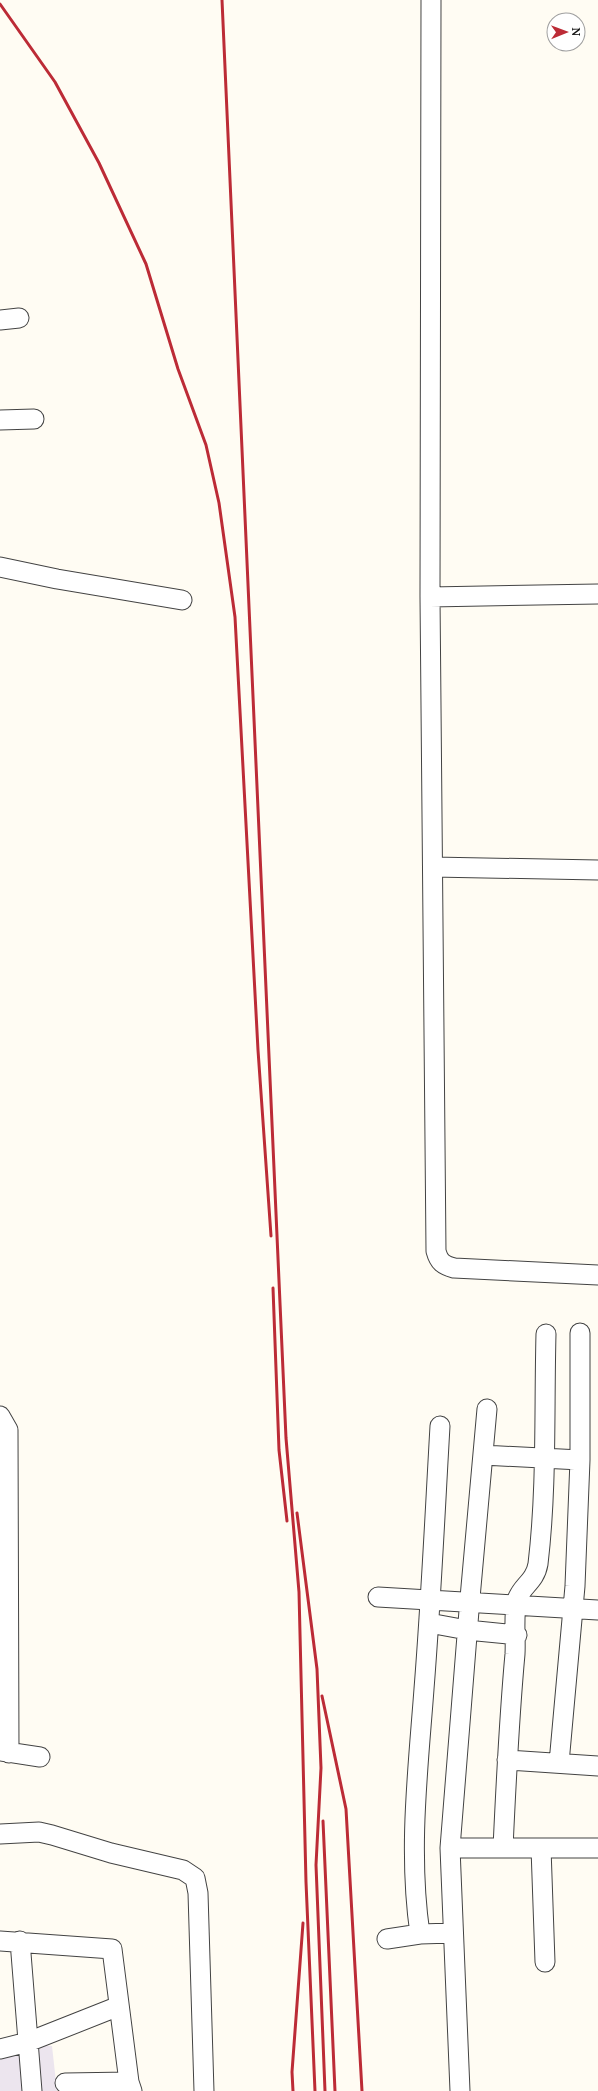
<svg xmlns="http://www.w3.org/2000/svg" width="598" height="2091" font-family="'Noto Serif',serif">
<rect width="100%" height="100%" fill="#fffcf3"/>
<path fill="#ece5ee" d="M 0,2042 L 52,2046 L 57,2091 L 0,2091 Z"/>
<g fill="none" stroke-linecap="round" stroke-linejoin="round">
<defs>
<path id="minor" d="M 431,0 L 430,597 L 436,1251 C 439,1262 443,1265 454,1268 L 598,1275
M 0,320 L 19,318
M 0,420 L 34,419
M 0,567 L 57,579 L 182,600
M 430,597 L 598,594
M 433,867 L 598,870
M 0,1416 L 8,1430 L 9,1753
M 483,1455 L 580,1460
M 378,1597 L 598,1610
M 429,1623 L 467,1630 L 517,1635
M 0,1751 L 40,1757
M 507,1760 L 598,1766
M 559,1763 L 575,1586 L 580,1460 L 580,1333
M 0,1834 L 39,1832 L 52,1835 L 111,1853 L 183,1870 L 195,1878 L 198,1893 L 204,2091
M 450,1848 L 598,1848
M 503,1848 C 506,1783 509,1719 515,1654 C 516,1638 513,1615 517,1600 C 521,1586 535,1582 538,1564 C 547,1488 544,1410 546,1334
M 541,1848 L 545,1962
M 420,1934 C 408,1852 418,1770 424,1689 C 431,1601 435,1513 440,1426
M 387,1939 L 420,1934 L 453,1933
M 0,1941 L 112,1949 L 129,2082 L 132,2091
M 20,1941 L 32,2091
M 0,2049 L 28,2042 L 119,2006
M 65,2083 L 129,2082
M 460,2091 L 450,1848 L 470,1598 L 487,1409"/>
</defs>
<use href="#minor" stroke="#434343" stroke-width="21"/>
<use href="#minor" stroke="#fff" stroke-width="19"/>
<path stroke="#bc2b36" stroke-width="3" d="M 222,0 L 286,1438 L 299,1592 L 306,1882 L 315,2091
M 0,4 L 55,82 L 99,163 L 146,264 L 178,369 L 206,445 L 219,503 L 235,617 L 258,1050 L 271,1236
M 273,1288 L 279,1450 L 287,1521
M 297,1513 L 317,1669 L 321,1768 L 316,1865 L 325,2091
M 322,1696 L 346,1809 L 362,2091
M 323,1821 L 335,2091
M 293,2091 L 292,2072 L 303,1923"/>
</g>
<g transform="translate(566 32) rotate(89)"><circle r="19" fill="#ffffff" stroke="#9f9f9f"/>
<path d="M0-3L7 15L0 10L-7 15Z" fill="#bc2b36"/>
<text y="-6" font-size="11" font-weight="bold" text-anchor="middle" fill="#101010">N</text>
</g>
</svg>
